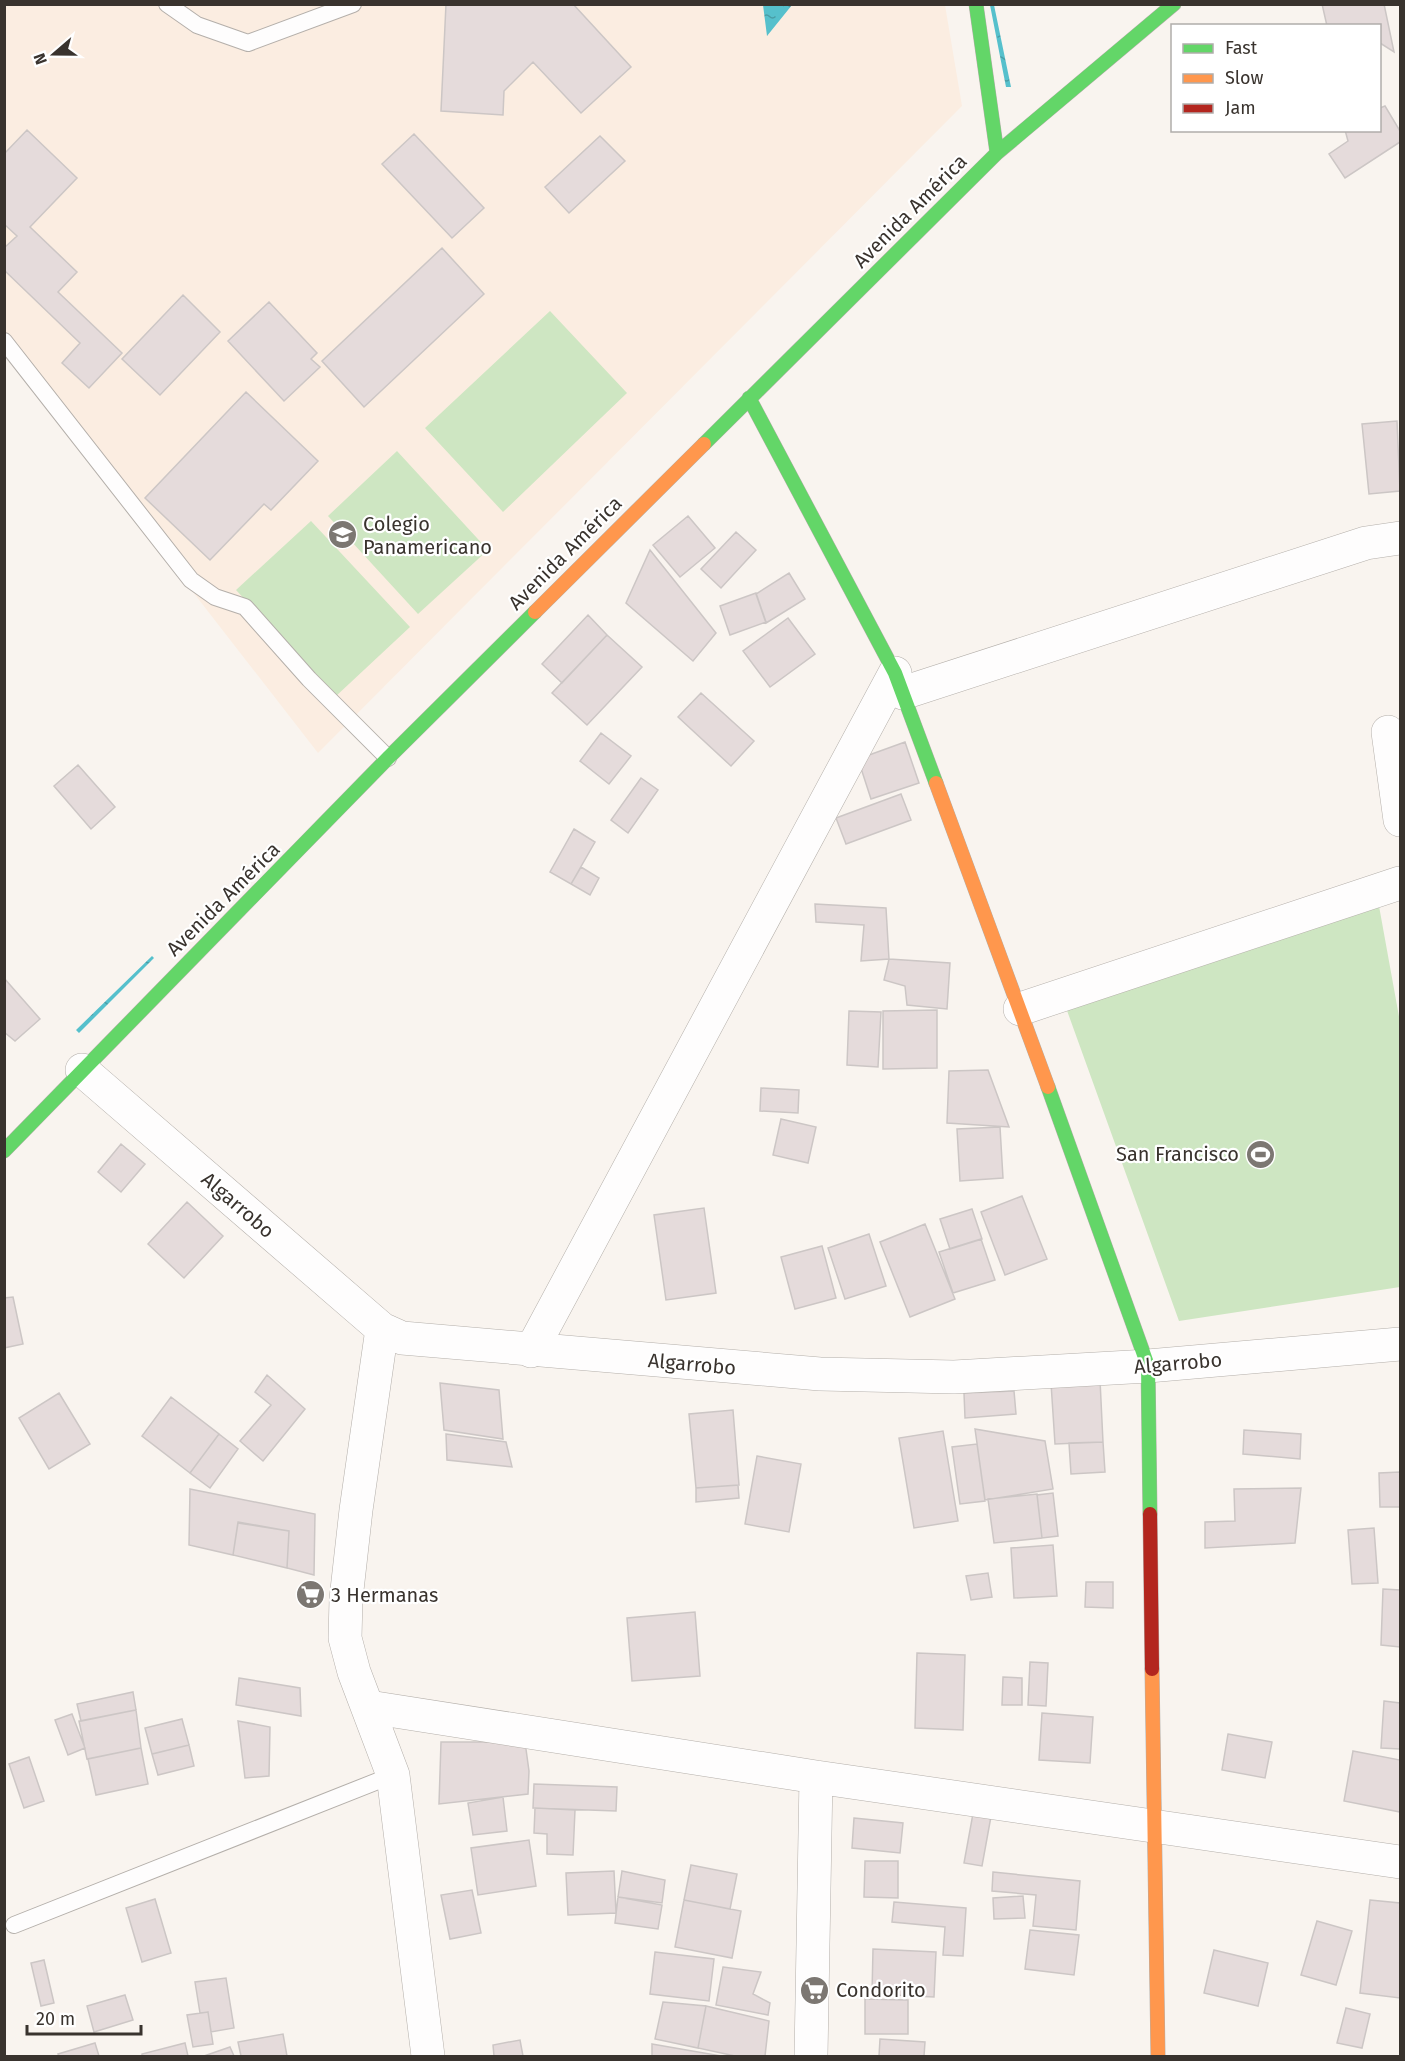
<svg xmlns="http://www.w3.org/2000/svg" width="1405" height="2061" font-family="'Fira Sans',sans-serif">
<defs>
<pattern id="water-ripples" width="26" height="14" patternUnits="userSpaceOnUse" patternTransform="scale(1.5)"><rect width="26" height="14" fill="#56c0cc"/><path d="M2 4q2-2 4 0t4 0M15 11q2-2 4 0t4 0" fill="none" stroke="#489da6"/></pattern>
</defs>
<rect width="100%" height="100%" fill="#f9f4ef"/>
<path fill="#fbede1" d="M 5,5 L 945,5 L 962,106 L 318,753 L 5,350 Z"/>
<path fill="#cee6c2" d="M 550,311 L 627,393 L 503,512 L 425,428 Z
M 397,451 L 488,550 L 418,614 L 328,516 Z
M 311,521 L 410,627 L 335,697 L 236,590 Z
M 1379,906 L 1400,1022 L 1400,1287 L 1179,1321 L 1065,1005 Z"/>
<path fill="url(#water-ripples)" d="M 763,5 L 792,5 L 767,36 Z
M 990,5 L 994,5 L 1011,87 L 1006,87 Z
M 152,956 L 154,958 L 79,1033 L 76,1030 Z"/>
<path fill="#e5dbdb" stroke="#ccc6c5" stroke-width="1.5" d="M 446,4 L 573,4 L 631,67 L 581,113 L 533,62 L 504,91 L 503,115 L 441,111 Z
M 1322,4 L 1384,4 L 1394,52 L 1380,43 L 1380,26 L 1327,26 Z
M 1385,106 L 1400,131 L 1400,142 L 1345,178 L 1329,154 L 1348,141 L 1345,130 L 1380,130 L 1380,108 Z
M 27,130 L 77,178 L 30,227 L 77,272 L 58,292 L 122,353 L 89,388 L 62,363 L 80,343 L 4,270 L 4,248 L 17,236 L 4,224 L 4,154 Z
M 414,134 L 484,208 L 452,238 L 382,164 Z
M 600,136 L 625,161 L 569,213 L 545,187 Z
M 442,248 L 484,294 L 364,407 L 322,361 Z
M 183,295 L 220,332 L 160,395 L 122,359 Z
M 269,302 L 317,353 L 311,359 L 320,367 L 284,401 L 228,341 Z
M 246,392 L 318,461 L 271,510 L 264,504 L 210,560 L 145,498 Z
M 1397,421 L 1400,491 L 1369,494 L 1362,424 Z
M 688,516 L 715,548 L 680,577 L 653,545 Z
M 736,532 L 756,550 L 721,588 L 701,569 Z
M 650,550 L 716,633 L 693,661 L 626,603 Z
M 789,573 L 805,599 L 766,623 L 756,594 Z
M 756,593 L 766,622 L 730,635 L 720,606 Z
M 588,615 L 607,635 L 562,683 L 542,664 Z
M 788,618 L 815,654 L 770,687 L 743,651 Z
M 607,635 L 642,667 L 587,725 L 552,693 Z
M 701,693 L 754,741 L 731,766 L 678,717 Z
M 601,733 L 631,756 L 609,784 L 580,761 Z
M 905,742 L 919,783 L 871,799 L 858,759 Z
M 78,765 L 115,807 L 91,829 L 54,786 Z
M 641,778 L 658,790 L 628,833 L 611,820 Z
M 901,794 L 911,820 L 846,844 L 836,818 Z
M 574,829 L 595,842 L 571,884 L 550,872 Z
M 581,867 L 599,878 L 590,895 L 571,884 Z
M 815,904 L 886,908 L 889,959 L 861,961 L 864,925 L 816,922 Z
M 889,959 L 950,963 L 947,1009 L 907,1005 L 905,986 L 884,980 Z
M 4,978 L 40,1019 L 15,1041 L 4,1032 Z
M 937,1010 L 937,1068 L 883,1069 L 883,1011 Z
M 849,1011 L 881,1012 L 878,1067 L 847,1065 Z
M 988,1070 L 1009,1127 L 947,1123 L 949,1071 Z
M 761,1088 L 799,1090 L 798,1113 L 760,1111 Z
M 781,1119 L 816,1127 L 808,1163 L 773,1155 Z
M 1000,1127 L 1003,1178 L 960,1181 L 957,1129 Z
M 121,1144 L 145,1164 L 121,1192 L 98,1172 Z
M 1022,1196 L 1047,1259 L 1005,1275 L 981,1212 Z
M 187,1202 L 223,1236 L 184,1278 L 148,1244 Z
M 704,1208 L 716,1293 L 666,1300 L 654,1215 Z
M 972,1209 L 982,1239 L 950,1249 L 940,1219 Z
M 925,1224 L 955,1299 L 910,1317 L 880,1242 Z
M 869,1234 L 886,1286 L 845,1299 L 828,1248 Z
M 981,1239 L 995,1280 L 953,1293 L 939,1252 Z
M 822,1246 L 836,1298 L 795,1309 L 781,1257 Z
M 13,1297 L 23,1344 L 4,1348 L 4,1298 Z
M 267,1375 L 305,1409 L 263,1461 L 240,1441 L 271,1405 L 255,1392 Z
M 1100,1380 L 1103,1442 L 1055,1444 L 1051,1383 Z
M 440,1383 L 499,1390 L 503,1439 L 444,1430 Z
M 1014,1391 L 1016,1414 L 965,1418 L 964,1393 Z
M 59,1393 L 90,1444 L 49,1469 L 19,1418 Z
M 171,1397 L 219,1434 L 190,1473 L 142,1436 Z
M 733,1410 L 739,1485 L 696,1488 L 689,1414 Z
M 975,1429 L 1045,1441 L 1053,1489 L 985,1500 Z
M 1244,1430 L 1301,1434 L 1300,1459 L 1243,1454 Z
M 943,1431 L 958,1521 L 914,1528 L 899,1438 Z
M 219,1434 L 238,1449 L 210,1488 L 190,1473 Z
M 446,1434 L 506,1442 L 512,1467 L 447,1460 Z
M 1103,1442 L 1105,1472 L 1071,1474 L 1069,1443 Z
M 977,1444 L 985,1501 L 960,1504 L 952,1447 Z
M 757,1456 L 801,1464 L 789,1532 L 745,1524 Z
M 1400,1472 L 1400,1507 L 1380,1507 L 1379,1473 Z
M 738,1485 L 739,1498 L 696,1502 L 696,1488 Z
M 1301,1488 L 1295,1543 L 1205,1548 L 1205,1522 L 1235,1521 L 1234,1489 Z
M 190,1489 L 315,1514 L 314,1575 L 287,1568 L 289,1531 L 238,1523 L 233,1555 L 189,1545 Z
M 1053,1493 L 1058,1536 L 1042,1538 L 1037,1495 Z
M 1037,1494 L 1042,1538 L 994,1543 L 988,1499 Z
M 238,1522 L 289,1531 L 287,1568 L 233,1555 Z
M 1374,1528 L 1378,1583 L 1352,1584 L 1348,1530 Z
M 1053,1545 L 1057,1596 L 1014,1598 L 1011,1548 Z
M 988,1573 L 992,1597 L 971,1600 L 966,1576 Z
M 1086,1582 L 1113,1582 L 1113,1608 L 1085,1607 Z
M 1383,1589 L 1400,1590 L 1400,1647 L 1381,1645 Z
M 695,1612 L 700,1676 L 632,1681 L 627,1618 Z
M 917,1653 L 965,1655 L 963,1730 L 915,1728 Z
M 1030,1662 L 1048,1663 L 1046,1706 L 1028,1705 Z
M 1003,1677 L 1022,1678 L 1022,1705 L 1002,1705 Z
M 239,1678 L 300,1688 L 301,1716 L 236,1705 Z
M 133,1692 L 136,1710 L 81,1721 L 77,1704 Z
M 1384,1701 L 1400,1703 L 1400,1749 L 1381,1748 Z
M 136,1710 L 141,1748 L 87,1759 L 79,1721 Z
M 1042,1713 L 1093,1717 L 1090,1763 L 1039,1760 Z
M 72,1714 L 85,1748 L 68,1755 L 55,1720 Z
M 182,1719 L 189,1745 L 152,1754 L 145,1728 Z
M 238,1721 L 270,1727 L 269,1776 L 245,1778 Z
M 1228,1734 L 1272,1742 L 1265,1778 L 1222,1770 Z
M 441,1742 L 525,1742 L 529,1771 L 528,1794 L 439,1804 Z
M 189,1745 L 194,1766 L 158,1775 L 152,1754 Z
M 141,1748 L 148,1784 L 96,1795 L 88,1759 Z
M 1353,1751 L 1400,1760 L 1400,1812 L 1344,1801 Z
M 29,1757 L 44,1801 L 24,1808 L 9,1764 Z
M 534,1784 L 617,1787 L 616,1811 L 533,1808 Z
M 503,1797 L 507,1831 L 473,1835 L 468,1803 Z
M 535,1808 L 575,1810 L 573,1855 L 547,1854 L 547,1834 L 534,1833 Z
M 974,1808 L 992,1811 L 982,1866 L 964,1863 Z
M 854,1818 L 903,1823 L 900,1853 L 852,1848 Z
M 529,1840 L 536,1886 L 478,1895 L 471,1848 Z
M 865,1861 L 898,1861 L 898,1898 L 864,1897 Z
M 691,1865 L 737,1874 L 730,1909 L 684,1900 Z
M 614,1871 L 616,1913 L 568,1915 L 566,1873 Z
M 622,1871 L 665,1880 L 662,1903 L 618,1897 Z
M 993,1872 L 1080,1881 L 1076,1930 L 1033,1926 L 1036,1895 L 992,1891 Z
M 472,1890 L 481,1933 L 450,1939 L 441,1895 Z
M 1023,1896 L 1025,1918 L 994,1919 L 993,1898 Z
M 618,1897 L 662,1905 L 658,1929 L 615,1923 Z
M 155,1899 L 171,1953 L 142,1962 L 126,1908 Z
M 684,1900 L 741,1911 L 732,1958 L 675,1947 Z
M 1370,1900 L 1400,1903 L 1400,1998 L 1360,1993 Z
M 894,1902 L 966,1908 L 963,1956 L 943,1955 L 945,1927 L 892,1922 Z
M 1317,1921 L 1352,1931 L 1336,1985 L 1301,1975 Z
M 1030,1930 L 1079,1935 L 1074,1975 L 1025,1969 Z
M 873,1949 L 936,1952 L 934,1997 L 872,1994 Z
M 1214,1950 L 1268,1963 L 1258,2006 L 1204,1993 Z
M 655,1952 L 714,1959 L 709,2001 L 650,1994 Z
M 44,1960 L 54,2003 L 41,2006 L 31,1963 Z
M 723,1967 L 761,1972 L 753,1994 L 770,2003 L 768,2015 L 716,2005 Z
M 226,1978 L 234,2028 L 211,2032 L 208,2012 L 200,2013 L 195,1982 Z
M 125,1995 L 133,2020 L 94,2032 L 87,2006 Z
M 865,1999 L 908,2000 L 908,2034 L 865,2034 Z
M 663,2002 L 706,2006 L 698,2048 L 655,2039 Z
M 706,2006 L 769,2021 L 765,2056 L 735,2056 L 698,2048 Z
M 1346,2008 L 1370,2014 L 1362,2048 L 1337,2043 Z
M 208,2012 L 213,2044 L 193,2047 L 187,2015 Z
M 283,2034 L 287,2056 L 241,2056 L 238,2042 Z
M 880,2039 L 925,2042 L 924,2056 L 879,2056 Z
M 520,2040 L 523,2056 L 494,2056 L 493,2045 Z
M 95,2043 L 99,2056 L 59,2056 L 58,2054 Z
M 185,2043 L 188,2056 L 142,2056 L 142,2054 Z
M 652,2044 L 721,2056 L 652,2056 Z
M 230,2047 L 234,2056 L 204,2056 Z"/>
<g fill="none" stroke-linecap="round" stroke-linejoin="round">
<defs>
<path id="lane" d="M 167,4 L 197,25 L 248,43 L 353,4
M 4,341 L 191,580 L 215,597 L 245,607 L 309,679 L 388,758
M 14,1925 L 393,1775"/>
<path id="street" d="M 903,693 L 1366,543 L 1400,538
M 1388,732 L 1400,820
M 1020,1009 L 1400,883
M 82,1070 L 382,1329 L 402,1338 L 820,1374 L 954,1377 L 1148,1366 L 1400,1344
M 382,1329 L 356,1510 L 346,1599 L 345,1638 L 354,1672 L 393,1775 L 428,2056
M 531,1351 L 895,673
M 369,1707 L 816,1777 L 1400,1862
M 811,2056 L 816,1777"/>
<path id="fast" d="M 976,4 L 997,153
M 749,398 L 895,673 L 936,783
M 704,444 L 997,153 L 1174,4
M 1048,1087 L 1148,1366 L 1150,1514
M 4,1151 L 388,758 L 535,612"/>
<path id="slow" d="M 535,612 L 704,444
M 936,783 L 1048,1087
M 1152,1669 L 1158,2056"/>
<path id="jam" d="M 1150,1514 L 1152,1669"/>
</defs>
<use href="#lane" stroke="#b4afaa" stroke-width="18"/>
<use href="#street" stroke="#b4afaa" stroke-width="34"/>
<use href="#fast" stroke="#b4afaa" stroke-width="15"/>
<use href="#slow" stroke="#b4afaa" stroke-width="15"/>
<use href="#jam" stroke="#b4afaa" stroke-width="15"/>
<use href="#lane" stroke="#fefdfd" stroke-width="16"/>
<use href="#street" stroke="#fefdfd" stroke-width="33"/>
<use href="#fast" stroke="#63d668" stroke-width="14"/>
<use href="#slow" stroke="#ff974d" stroke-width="14"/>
<use href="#jam" stroke="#b3261e" stroke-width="14"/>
</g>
<defs>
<symbol id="school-disc" viewBox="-11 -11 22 22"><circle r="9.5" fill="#7c7772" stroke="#fff"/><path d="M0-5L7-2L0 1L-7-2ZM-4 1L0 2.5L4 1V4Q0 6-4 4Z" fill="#fff"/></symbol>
<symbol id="stadium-disc" viewBox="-11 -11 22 22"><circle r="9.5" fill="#7c7772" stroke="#fff"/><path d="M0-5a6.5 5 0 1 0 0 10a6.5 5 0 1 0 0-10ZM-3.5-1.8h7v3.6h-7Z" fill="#fff"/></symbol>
<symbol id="supermarket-disc" viewBox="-11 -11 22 22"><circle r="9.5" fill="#7c7772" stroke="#fff"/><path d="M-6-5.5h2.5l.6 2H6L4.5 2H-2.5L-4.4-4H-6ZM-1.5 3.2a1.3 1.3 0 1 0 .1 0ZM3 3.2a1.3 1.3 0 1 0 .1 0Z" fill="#fff"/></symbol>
</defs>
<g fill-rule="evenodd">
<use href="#school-disc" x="326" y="518" width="33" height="33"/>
<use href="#stadium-disc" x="1244" y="1138" width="33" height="33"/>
<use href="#supermarket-disc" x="294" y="1578" width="33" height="33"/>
<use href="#supermarket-disc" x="798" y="1974" width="33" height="33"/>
</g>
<g text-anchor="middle" stroke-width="4.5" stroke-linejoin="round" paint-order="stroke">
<g font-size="20" fill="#39332e" stroke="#fff">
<text transform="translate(910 211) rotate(-45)" y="7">Avenida América</text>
<text transform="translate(565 553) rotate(-45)" y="7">Avenida América</text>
<text transform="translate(223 899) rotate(-45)" y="7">Avenida América</text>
<text transform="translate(238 1205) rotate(41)" y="7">Algarrobo</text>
<text transform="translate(1178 1363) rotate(-5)" y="7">Algarrobo</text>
<text transform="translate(692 1364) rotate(5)" y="7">Algarrobo</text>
</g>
<g font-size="20" fill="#39332e" stroke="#fff" text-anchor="start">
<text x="363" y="531">Colegio<tspan x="363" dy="23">Panamericano</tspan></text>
<text x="1239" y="1161" text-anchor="end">San Francisco</text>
<text x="331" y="1602">3 Hermanas</text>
<text x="836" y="1997">Condorito</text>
</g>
</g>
<rect width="1405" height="2061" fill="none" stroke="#39332e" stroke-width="12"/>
<rect x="1171" y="24" width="210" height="108" fill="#ffffff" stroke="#b0adab" stroke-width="1.5"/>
<rect x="1183" y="44" width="30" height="9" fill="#63d668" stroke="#b0adab" stroke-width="1.5"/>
<text x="1225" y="54" font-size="18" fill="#39332e">Fast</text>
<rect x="1183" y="74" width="30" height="9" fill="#ff974d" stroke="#b0adab" stroke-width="1.5"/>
<text x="1225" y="84" font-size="18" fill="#39332e">Slow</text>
<rect x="1183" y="104" width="30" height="9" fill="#b3261e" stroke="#b0adab" stroke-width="1.5"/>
<text x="1225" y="114" font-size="18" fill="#39332e">Jam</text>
<g transform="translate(54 54) rotate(250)" stroke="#ffffff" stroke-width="4.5" paint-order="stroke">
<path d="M0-4.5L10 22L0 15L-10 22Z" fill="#39332e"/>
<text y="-9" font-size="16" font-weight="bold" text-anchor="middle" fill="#39332e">N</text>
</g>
<path d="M27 2025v9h114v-9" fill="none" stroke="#39332e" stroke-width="3"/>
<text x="36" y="2025" font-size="18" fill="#39332e" stroke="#ffffff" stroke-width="4.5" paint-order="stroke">20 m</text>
</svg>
